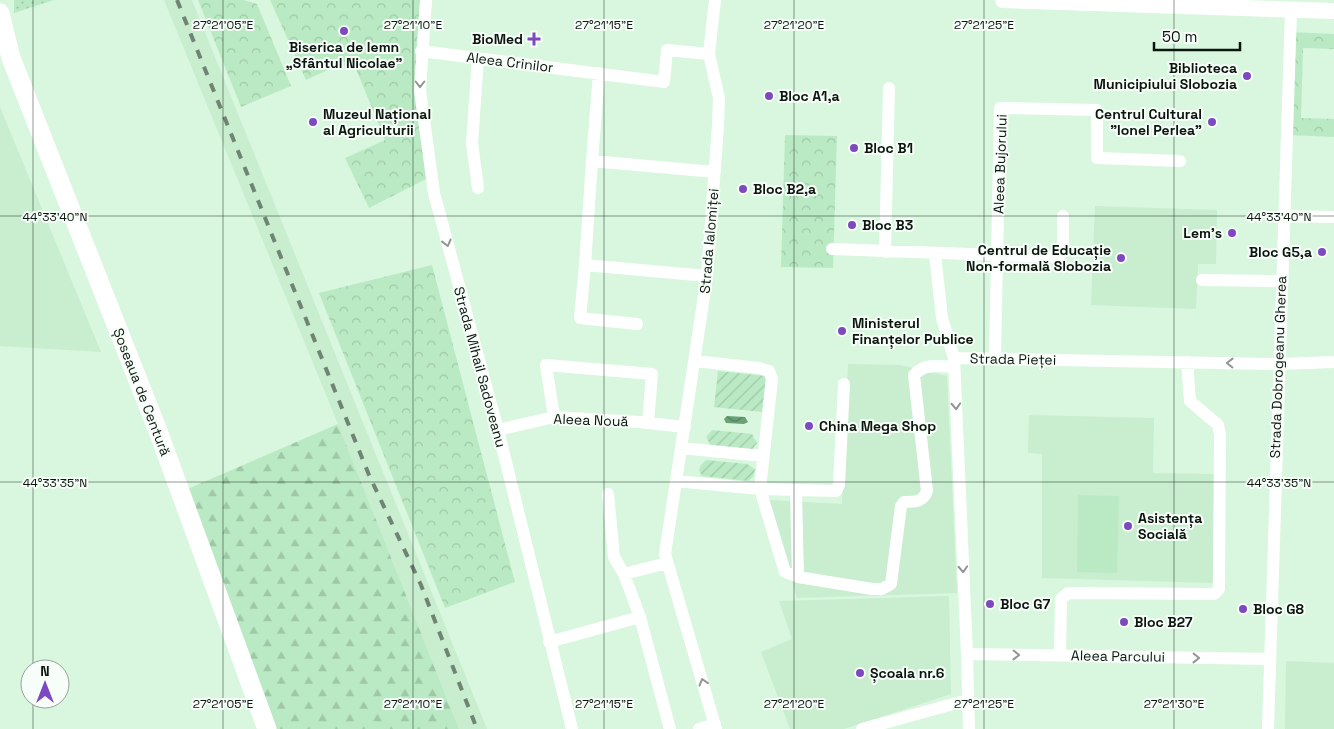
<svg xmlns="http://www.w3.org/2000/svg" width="1334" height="729" font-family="'Space Grotesk',sans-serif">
<defs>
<pattern id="grass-dots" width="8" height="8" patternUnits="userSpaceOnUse" patternTransform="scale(1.25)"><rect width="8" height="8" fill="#baeac4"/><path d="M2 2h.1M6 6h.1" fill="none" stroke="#9fc8a7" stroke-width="1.8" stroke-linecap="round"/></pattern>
<pattern id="forest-firs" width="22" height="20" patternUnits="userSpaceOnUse" patternTransform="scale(1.25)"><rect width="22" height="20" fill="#baeac4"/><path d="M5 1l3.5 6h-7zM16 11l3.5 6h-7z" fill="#9fc8a7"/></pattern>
<pattern id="park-crowns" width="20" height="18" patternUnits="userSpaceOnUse" patternTransform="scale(1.25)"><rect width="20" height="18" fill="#baeac4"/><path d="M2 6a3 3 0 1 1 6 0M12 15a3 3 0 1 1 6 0" fill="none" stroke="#9fc8a7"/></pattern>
<pattern id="garden-furrows" width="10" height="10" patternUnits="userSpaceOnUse" patternTransform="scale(1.25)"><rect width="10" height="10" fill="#baeac4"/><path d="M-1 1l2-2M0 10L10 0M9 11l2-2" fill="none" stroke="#9fc8a7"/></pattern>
<pattern id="water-waves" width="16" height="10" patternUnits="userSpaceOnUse" patternTransform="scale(1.25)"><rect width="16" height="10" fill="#69a075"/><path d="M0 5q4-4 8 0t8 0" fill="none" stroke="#55815e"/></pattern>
</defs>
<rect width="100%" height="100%" fill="#d9f7df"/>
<path fill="#c8edcf" d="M 164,0 L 192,0 L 487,729 L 459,729 L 338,424 Z
M 0,107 L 101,352 L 0,346 Z
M 1095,206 L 1217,210 L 1216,264 L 1198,264 L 1196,309 L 1091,305 Z
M 848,364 L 900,365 L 947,376 L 957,593 L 797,598 L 769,500 L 842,504 Z
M 1029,415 L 1154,418 L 1153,473 L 1215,474 L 1213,583 L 1042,578 L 1042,454 L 1028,453 Z
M 949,596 L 951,694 L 844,729 L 790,729 L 761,652 L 792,639 L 779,601 Z
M 1286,661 L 1334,663 L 1334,729 L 1285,729 Z"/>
<path fill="url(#grass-dots)" d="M 14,0 L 54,0 L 14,13 Z"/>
<path fill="url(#forest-firs)" d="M 338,424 L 459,729 L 259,729 L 176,494 Z"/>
<path fill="url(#park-crowns)" d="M 198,0 L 243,0 L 257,4 L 291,86 L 241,107 Z
M 270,0 L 426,0 L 421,51 L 432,176 L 369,208 L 345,158 L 385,140 L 356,69 L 339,65 L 306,80 Z
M 1290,32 L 1334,34 L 1334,49 L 1303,48 L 1301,118 L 1334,119 L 1334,137 L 1288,135 L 1295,126 L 1286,135 Z
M 785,135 L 837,136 L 833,268 L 781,267 Z
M 432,265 L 515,582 L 445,608 L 319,293 Z"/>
<path fill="url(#garden-furrows)" d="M 718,371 L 766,376 L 762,412 L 714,407 Z
M 712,430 L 752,434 L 757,443 L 751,451 L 712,448 L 706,437 Z
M 706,460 L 747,464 L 755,469 L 753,477 L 748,481 L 702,476 L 699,470 L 701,465 Z"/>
<path fill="#baeac4" d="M 1078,495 L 1119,496 L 1117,573 L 1077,572 Z"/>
<path fill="url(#water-waves)" d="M 727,416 L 745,417 L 748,422 L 744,424 L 726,423 L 724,419 Z"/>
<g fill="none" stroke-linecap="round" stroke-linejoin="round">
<path stroke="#fff" stroke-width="12" d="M 426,0 L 420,90 L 434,193 L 498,430 L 572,729
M 715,0 L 709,54 L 719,98 L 718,125 L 707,276 L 665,554 L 716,729
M 421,51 L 664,82 L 667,50 L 709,54
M 478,58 L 472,143 L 478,188
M 599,73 L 592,161 L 715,172
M 592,161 L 585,265 L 707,276
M 1283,216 L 1334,217
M 832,249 L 1056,257 L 1062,253 L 1063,248 L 1063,216
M 885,252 L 889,88
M 935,254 L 942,318 L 954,358 L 967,654 L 969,729
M 585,265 L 580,318 L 637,324
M 1202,280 L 1281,281
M 954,358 L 1278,364 L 1334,362
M 995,358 L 1000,108 L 1097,110 L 1097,158 L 1180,161
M 695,361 L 759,368 L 769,371 L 772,379 L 760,489 L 785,572 L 798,577 L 872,589 L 882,589 L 891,584 L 901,506 L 904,502 C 915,502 923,502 927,491 L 914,375 C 925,363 938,366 954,367
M 554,417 L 546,365 L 652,374 L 648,423
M 498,430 L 554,417 L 639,422 L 685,427
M 681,448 L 763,456
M 676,481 L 760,489 L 836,491 L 839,485 L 844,384
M 796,491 L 798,577
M 608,494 L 614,557 L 624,574 L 667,563
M 624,574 L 640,617
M 549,642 L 640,617 L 670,729
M 967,654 L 1269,659
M 1060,655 L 1061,599 L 1068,593 L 1214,594 L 1219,589 L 1220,434 L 1218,425 L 1190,401 L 1187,362
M 699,729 L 715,724
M 862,729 L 968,700
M 1268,729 L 1291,10"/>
<path stroke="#fff" stroke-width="16" d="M 1003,0 L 1334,11"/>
<path stroke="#fff" stroke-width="19" d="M 0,13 L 11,58 L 158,431 L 267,729"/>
<path stroke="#708474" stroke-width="4" stroke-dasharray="9 9" stroke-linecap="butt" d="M 177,0 L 369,475 L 421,585 L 477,729"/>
</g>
<defs><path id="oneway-chevron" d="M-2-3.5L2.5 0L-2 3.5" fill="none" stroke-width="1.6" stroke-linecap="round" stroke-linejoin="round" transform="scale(1.25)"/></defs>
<g stroke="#919693">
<use href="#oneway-chevron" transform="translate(420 84) rotate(90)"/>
<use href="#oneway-chevron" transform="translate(447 243) rotate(76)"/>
<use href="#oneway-chevron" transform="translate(1230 363) rotate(-179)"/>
<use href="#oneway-chevron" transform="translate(956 406) rotate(87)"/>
<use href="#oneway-chevron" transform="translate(963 569) rotate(87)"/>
<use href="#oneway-chevron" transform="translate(1016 655) rotate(1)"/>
<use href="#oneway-chevron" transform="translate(1196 658) rotate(1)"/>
<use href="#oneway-chevron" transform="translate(703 682) rotate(-107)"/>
</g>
<path fill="none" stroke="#0b160e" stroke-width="1" stroke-opacity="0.45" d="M 33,0 L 33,669M 223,0 L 223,729M 413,0 L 413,729M 604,0 L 604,729M 794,0 L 794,729M 984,0 L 984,729M 1174,0 L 1174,729M 0,216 L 1334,216M 0,482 L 1334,482M 33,699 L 33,729"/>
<g fill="#7d49c0" stroke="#f7fdf8" stroke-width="2">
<circle cx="344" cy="31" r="5"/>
<path d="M531.5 31.5h5v5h5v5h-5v5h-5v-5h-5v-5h5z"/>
<circle cx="1247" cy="76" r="5"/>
<circle cx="769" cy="96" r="5"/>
<circle cx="313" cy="122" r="5"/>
<circle cx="1212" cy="122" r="5"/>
<circle cx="854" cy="148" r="5"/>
<circle cx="743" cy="189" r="5"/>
<circle cx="852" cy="225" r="5"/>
<circle cx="1232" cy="233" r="5"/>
<circle cx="1322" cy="252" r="5"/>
<circle cx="1121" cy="258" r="5"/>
<circle cx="842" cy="331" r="5"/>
<circle cx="809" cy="426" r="5"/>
<circle cx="1128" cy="526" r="5"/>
<circle cx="990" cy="604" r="5"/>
<circle cx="1243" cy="609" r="5"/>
<circle cx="1124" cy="622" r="5"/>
<circle cx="860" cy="673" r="5"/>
</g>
<g text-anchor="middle" stroke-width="4" stroke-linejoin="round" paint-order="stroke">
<g font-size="14" font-weight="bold" fill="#0b160e" stroke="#f7fdf8" text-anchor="start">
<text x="523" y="44" text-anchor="end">BioMed</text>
<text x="344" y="52" text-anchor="middle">Biserica de lemn<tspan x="344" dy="16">„Sfântul Nicolae”</tspan></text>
<text x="1237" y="73" text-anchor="end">Biblioteca<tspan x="1237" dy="16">Municipiului Slobozia</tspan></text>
<text x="779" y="101">Bloc A1,a</text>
<text x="323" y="119">Muzeul Național<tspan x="323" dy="16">al Agriculturii</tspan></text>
<text x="1202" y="119" text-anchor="end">Centrul Cultural<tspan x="1202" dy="16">"Ionel Perlea"</tspan></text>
<text x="864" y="153">Bloc B1</text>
<text x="753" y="194">Bloc B2,a</text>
<text x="862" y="230">Bloc B3</text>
<text x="1222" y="238" text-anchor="end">Lem's</text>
<text x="1111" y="255" text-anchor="end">Centrul de Educație<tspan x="1111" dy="16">Non-formală Slobozia</tspan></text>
<text x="1312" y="257" text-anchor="end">Bloc G5,a</text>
<text x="852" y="328">Ministerul<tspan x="852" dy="16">Finanțelor Publice</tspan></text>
<text x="819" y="431">China Mega Shop</text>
<text x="1138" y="523">Asistența<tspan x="1138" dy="16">Socială</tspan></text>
<text x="1000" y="609">Bloc G7</text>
<text x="1253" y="614">Bloc G8</text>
<text x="1134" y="627">Bloc B27</text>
<text x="870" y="678">Școala nr.6</text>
</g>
<g font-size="14" fill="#0b160e" stroke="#f7fdf8">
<text transform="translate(510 62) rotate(7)" y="5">Aleea Crinilor</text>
<text transform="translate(1000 164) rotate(-88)" y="5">Aleea Bujorului</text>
<text transform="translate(709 241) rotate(-85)" y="5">Strada Ialomiței</text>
<text transform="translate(1013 359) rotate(1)" y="5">Strada Pieței</text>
<text transform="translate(480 367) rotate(75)" y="5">Strada Mihail Sadoveanu</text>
<text transform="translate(1278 367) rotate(-88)" y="5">Strada Dobrogeanu Gherea</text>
<text transform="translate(142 392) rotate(69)" y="5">Șoseaua de Centură</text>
<text transform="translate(591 420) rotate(2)" y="5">Aleea Nouă</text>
<text transform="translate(1118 656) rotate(1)" y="5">Aleea Parcului</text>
</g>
</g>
<g font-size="12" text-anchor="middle" fill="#0b160e" stroke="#f7fdf8" stroke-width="4" stroke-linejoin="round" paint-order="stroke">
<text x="223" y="29">27°21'05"E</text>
<text x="413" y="29">27°21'10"E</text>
<text x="604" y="29">27°21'15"E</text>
<text x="794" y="29">27°21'20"E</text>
<text x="984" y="29">27°21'25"E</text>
<text x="55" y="221">44°33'40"N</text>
<text x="1279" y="221">44°33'40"N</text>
<text x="55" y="487">44°33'35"N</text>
<text x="1279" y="487">44°33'35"N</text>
<text x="223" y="708">27°21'05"E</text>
<text x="413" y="708">27°21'10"E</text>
<text x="604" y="708">27°21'15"E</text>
<text x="794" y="708">27°21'20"E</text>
<text x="984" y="708">27°21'25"E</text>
<text x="1174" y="708">27°21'30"E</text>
</g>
<g transform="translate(45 684)"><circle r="24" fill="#f7fdf8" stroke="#99a19a"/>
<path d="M0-4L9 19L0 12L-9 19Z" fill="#7d49c0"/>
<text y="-8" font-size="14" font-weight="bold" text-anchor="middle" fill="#0b160e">N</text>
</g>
<path d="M1154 42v8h86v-8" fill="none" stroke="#0b160e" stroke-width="2.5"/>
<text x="1162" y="42" font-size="15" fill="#0b160e" stroke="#f7fdf8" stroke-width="4" paint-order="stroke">50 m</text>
</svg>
